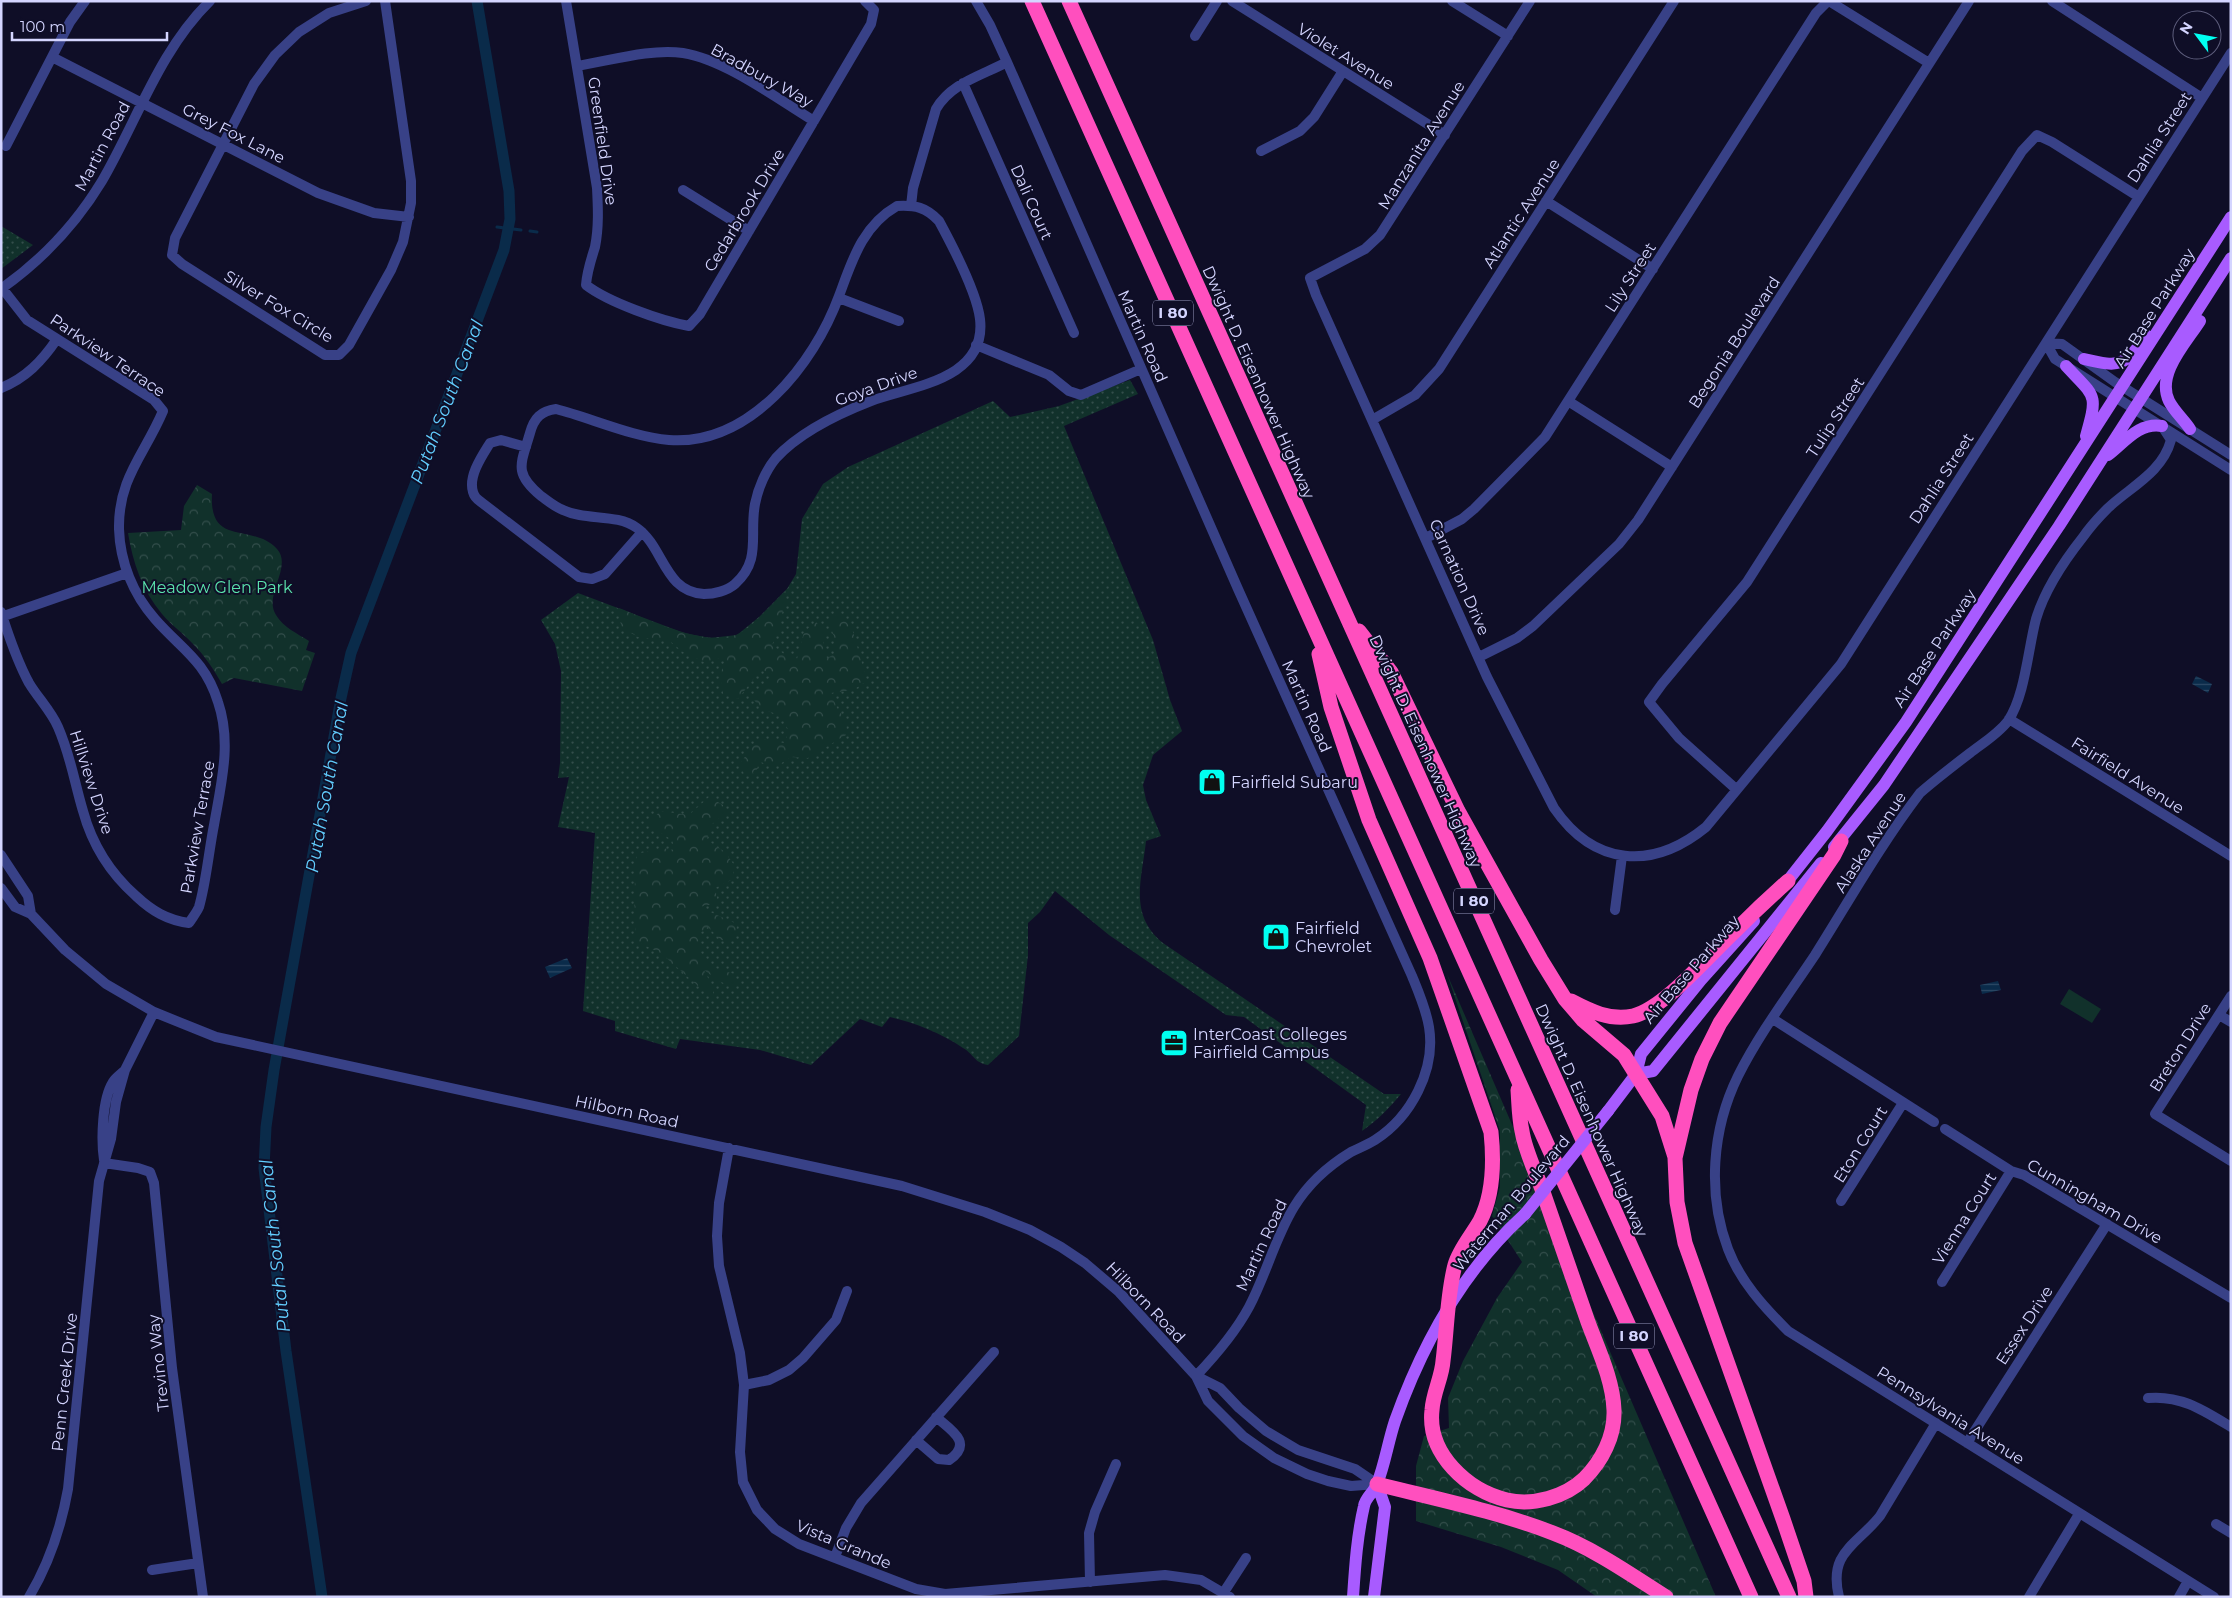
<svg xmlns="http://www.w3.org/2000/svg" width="2232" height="1598" font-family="Montserrat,sans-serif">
<defs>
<pattern id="grass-dots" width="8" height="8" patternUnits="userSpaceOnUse" patternTransform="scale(1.25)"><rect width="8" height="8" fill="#11312b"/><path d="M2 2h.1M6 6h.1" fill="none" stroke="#334e4b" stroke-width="1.8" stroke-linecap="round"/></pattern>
<pattern id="forest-crowns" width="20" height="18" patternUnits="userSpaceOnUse" patternTransform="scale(1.25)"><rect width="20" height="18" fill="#11312b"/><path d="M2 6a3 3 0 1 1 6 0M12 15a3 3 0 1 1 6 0" fill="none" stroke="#334e4b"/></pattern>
<pattern id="water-rules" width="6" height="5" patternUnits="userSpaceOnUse" patternTransform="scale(1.25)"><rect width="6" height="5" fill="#0a2b4a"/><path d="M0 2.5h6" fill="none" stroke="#2d4965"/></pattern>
</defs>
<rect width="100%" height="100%" fill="#0f0e27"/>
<path fill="url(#grass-dots)" d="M 1,226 L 33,245 L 1,269 Z
M 1130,380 L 1138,394 L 1064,426 L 1153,640 L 1170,700 L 1182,731 L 1153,755 L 1143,785 L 1146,800 L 1161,836 L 1146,841 C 1142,880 1128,914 1163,943 L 1384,1094 L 1401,1094 C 1389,1108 1378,1120 1362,1131 L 1366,1105 L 1244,1017 L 1226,1015 L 1109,935 L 1055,891 L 1040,912 L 1028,923 L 1028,955 L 1019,1036 L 988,1065 C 973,1062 975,1055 963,1048 C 941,1033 916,1023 890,1017 L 882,1027 L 860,1019 L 811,1065 L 760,1050 L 680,1039 L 676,1049 L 615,1031 L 615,1021 L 583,1011 L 595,833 L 558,827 L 569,777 L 558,778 L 560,763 L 561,671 L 555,644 L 541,620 L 578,593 L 684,633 L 710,638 L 737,635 L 759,617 L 787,589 L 796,574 L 802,519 L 823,484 L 848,467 L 993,401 L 1010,417 L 1059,406 Z"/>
<path fill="url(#forest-crowns)" d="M 197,485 L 212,494 C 209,548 252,522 277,549 C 293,567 263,595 276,615 C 283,627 298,634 309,641 L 306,650 L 315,653 L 302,691 L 234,678 L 222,684 C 214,670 205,656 193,644 C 183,633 171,625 162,614 C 142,590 133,563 128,533 L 181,530 L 184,506 Z
M 787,589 L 779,630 L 772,645 L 784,654 L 797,659 L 804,632 L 816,622 L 826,632 L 823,645 L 827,658 L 835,654 L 834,637 L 829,621 L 839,613 L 851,625 L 867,681 L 853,690 L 831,693 L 837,708 L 847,721 L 846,735 L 808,758 L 791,757 L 777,766 L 759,762 L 756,773 L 745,775 L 739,765 L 752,747 L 763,739 L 784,743 L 789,732 L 782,716 L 762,709 L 753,699 L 772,674 L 761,669 L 738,699 L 723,694 L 720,676 L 726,656 L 706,663 L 683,652 L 671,642 L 638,637 L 621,627 L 619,608 C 647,619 710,649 738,634 C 757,624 772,604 787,589 Z
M 709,797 L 723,805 L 725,813 L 710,826 L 707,840 L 725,852 L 734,865 L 733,879 L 715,888 L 718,903 L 699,907 L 737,924 L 735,941 L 721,940 L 708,927 L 700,933 L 700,952 L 715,968 L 734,974 L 734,988 L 717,980 L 704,970 L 713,988 L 713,996 L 698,986 L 662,954 L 636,941 L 634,895 L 637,854 L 662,848 L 675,850 L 672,840 L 648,825 L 660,811 L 689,815 Z
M 1447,974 L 1716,1597 L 1597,1597 L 1558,1570 L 1501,1547 L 1416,1521 L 1416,1466 L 1424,1436 L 1449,1428 L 1448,1398 L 1463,1361 L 1497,1298 L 1522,1262 L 1492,1216 L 1500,1187 L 1500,1131 Z"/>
<path fill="#11312b" d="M 2069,989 L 2101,1009 L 2092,1023 L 2060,1004 Z"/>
<path fill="url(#water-rules)" d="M 2196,676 L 2212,684 L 2208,693 L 2192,684 Z
M 567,958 L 572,968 L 550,978 L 545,967 Z
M 1998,981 L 2001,990 L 1982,994 L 1980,985 Z"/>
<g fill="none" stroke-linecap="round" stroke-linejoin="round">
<path stroke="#0a2b4a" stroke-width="3" d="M 497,227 L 521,230
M 530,231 L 537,232"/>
<path stroke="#0a2b4a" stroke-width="11" d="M 322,1597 L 286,1351 L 264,1168 L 266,1127 L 274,1070 L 341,698 L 351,653 L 504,250 L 510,219 L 509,191 L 477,1"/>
<path stroke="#384187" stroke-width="10" d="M 366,1 L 329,13 L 299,32 L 275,55 L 254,84 L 175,238 L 172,255 L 182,264 L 325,355 L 339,355 L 349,345 L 391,270 L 403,242 L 411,203 L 411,181 L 385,1
M 566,1 L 597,188 C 598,207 599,227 595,247 C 591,260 587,271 586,285 C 608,302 661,321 689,326 L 700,314 L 871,24 L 874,10 L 865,1
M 976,1 L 990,25 L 1007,62 L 1238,589 L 1412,976 C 1419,993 1426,1009 1429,1027 C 1436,1070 1411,1117 1375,1140 C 1367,1145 1359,1148 1351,1152 C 1328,1166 1308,1184 1294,1207 C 1275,1238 1266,1275 1249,1307 C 1235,1333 1216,1355 1196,1376
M 1232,1 L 1445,135
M 1452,1 L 1508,36
M 1530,1 L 1380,235 L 1365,249 L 1310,278 L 1316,295 L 1487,677 L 1554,808 C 1594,866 1652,871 1706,827 L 1841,664 L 2231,53
M 1829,1 L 1929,63
M 2052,1 L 2202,98
M 1195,36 L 1217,1
M 52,57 L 318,193 L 374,213 L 409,217
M 577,66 C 609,61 651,48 683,53 C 726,60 776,98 814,121
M 963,83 L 1074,333
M 6,146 L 70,22 L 85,1
M 1261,151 L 1300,131 L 1314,117 L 1343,71
M 683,190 L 749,231
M 1546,201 L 1653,269
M 897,206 C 915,205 926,207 939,221 C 952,245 977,294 980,319 C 987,380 911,386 871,401 C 840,413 799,433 776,458 C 766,470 758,488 755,504 C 749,535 762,560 735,584 C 727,591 714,594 704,594 C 664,592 664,547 637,528 C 616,513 586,521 563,510 C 555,507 548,501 541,496 C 513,473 521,464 530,433 C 534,418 541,411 556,409 C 591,418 633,437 669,440 C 750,446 814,364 839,296 C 852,261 862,226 897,206 Z
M 911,206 L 913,188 L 936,109 C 951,83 981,76 1007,62
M 1,289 C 42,260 76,224 102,181 C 137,121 159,51 210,1
M 839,298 L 899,321
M 2046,343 L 2055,359 L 2231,470
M 2046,343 L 2062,344 L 2115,382 L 2231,455
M 976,345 L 1049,375 L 1069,391 L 1081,395 L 1141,369
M 1,388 C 26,378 42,361 57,339
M 1568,401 L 1672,467
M 1372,420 L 1415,395 L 1439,369 L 1674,1
M 2162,426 L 2171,440 C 2162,473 2130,487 2108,508 C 2099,517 2090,527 2083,537 C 2064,561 2045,589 2036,619 C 2028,649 2025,696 2008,721 C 1998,734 1983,743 1970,753 C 1953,766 1936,779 1920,793 C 1881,844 1849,901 1815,955 C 1789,994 1759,1034 1738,1076 C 1712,1129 1707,1194 1728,1249 C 1740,1281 1764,1307 1788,1331 L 2214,1597
M 526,447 L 501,440 L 490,443 C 482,456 468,476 473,492 C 474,496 478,500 481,502 L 579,577 L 592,579 L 605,574 L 642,532
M 1426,538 L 1462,519 L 1474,509 L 1545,437 L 1816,13 L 1828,1
M 1,612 C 8,634 18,663 29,683 C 38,698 51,711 58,727 C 71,757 74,781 83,811 C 92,844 110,873 136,896 C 152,911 167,920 189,923 C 192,918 197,912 199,907 C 206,883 209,850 214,825 C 221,784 232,743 218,702 C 205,660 181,649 155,619 C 133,594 120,562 119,529 C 118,478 145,454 163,411 L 154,400 L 27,320 L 2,288
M 1,617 L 127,573
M 1479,657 L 1517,638 L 1533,626 L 1619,544 L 1638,520 L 1969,1
M 2009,719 L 2231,856
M 1736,789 L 1679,738 L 1649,702 L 1662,684 L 1747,582 L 2022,151 L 2037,135 L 2052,142 L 2139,197
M 1,855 L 28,896 L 31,914
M 1,888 L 15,907 L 31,914 L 65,950 L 106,984 L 154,1012 L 216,1037 L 902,1186 L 985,1212 L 1030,1230 L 1061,1247 L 1085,1263 L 1119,1292 L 1196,1376 L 1220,1388 L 1239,1408 L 1266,1431 L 1298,1450 L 1355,1469 L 1377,1484
M 1615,910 L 1622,856
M 2231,996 L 2155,1114 L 2231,1161
M 2219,1015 L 2231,1022
M 1773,1019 L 1934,1122
M 1945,1129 L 2011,1171 L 2024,1175 L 2231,1298
M 729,1148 L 719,1203 L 717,1236 L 719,1266 L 740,1353 L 744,1385 L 740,1452 L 743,1482 L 757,1510 L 775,1529 L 799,1544 L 916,1589 L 945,1594 L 1165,1575 L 1201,1580 L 1230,1597
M 104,1160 C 101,1140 102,1099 113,1082 C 115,1078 121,1074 124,1071
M 104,1163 L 138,1168 L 150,1172 L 154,1183 L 172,1368 L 203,1597
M 1841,1201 L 1903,1103
M 1942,1282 L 2011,1171
M 1196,1376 L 1208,1401 L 1243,1436 L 1274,1458 L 1307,1474 L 1328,1481 L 1351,1486 L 1377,1484
M 744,1385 L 769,1380 L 789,1370 L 803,1358 L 836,1320 L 847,1291
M 2148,1398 C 2181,1395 2203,1410 2231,1427
M 916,1440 L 938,1459 L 949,1460 C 974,1443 951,1430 936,1417
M 1967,1443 L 2107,1224
M 2216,1524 L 2231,1533
M 835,1557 L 846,1528 L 861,1503 L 994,1352
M 152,1570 L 198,1563
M 1090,1582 L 1089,1533 L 1095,1512 L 1116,1464
M 1224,1592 L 1246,1558
M 29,1597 C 50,1562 61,1528 68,1489 L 99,1181 L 111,1139 L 116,1102 L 125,1070 L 154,1012
M 1839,1597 C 1828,1552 1856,1546 1880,1516 L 1936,1423
M 2029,1597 L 2079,1514
M 2179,1597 L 2188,1581"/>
<path stroke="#a85bff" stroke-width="12" d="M 2084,359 C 2122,368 2123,366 2147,336
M 2066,366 C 2096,398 2098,393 2086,436
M 2190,429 C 2184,420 2174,411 2169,401 C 2156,374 2186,343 2200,321
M 2108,455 C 2125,442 2139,422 2162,426
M 1834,847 L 1884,785 L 2059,526 L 2231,258
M 1782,888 L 1827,831 L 1906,722 L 2231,217
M 1636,1074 L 1653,1071 L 1821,863
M 1608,1111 L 1636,1074 L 1641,1054 L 1701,980 L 1754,921
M 1353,1597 C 1355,1567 1357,1536 1364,1506 C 1365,1498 1374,1492 1377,1484 C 1385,1464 1388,1442 1395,1421 C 1422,1345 1464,1269 1525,1214
M 1374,1597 L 1385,1507 L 1377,1484"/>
<path stroke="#ff4fbe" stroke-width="15" d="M 1032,1 L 1751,1597
M 1069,1 L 1789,1597
M 1359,631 L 1391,672 L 1458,811 L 1541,960 L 1565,999 L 1583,1020 L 1624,1055 L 1662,1116 L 1675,1157
M 1319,654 L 1331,707 L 1369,820 L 1430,958 L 1491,1132 C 1494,1161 1494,1194 1480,1221 C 1472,1235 1459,1250 1455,1265 C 1447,1295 1447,1330 1443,1361 C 1442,1377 1433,1393 1432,1410 C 1427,1454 1468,1491 1507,1500 C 1533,1506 1565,1497 1584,1479 C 1602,1461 1615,1436 1614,1410 C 1613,1380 1598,1349 1588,1322 C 1573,1278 1558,1235 1543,1192 C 1536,1172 1525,1151 1522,1131 C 1519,1118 1519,1104 1518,1090
M 1571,1001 C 1590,1011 1610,1021 1633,1016 C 1664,1009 1710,954 1735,931 C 1752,914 1770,897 1788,881
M 1377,1484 C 1436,1499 1496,1511 1553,1533 C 1593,1548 1630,1574 1666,1597
M 1806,1597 L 1804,1581 L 1783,1519 L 1685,1243 L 1677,1202 L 1675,1158 L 1691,1090 L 1702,1059 L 1720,1023 L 1834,855 L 1841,841"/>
<path stroke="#a85bff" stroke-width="12" d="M 1525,1214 L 1608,1111"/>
</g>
<defs>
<symbol id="shop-square" viewBox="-11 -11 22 22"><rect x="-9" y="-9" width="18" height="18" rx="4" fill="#00fff1" stroke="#0f0e27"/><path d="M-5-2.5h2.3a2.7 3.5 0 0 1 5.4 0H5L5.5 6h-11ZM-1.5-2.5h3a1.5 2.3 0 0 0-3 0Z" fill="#111"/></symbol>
<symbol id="office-square" viewBox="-11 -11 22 22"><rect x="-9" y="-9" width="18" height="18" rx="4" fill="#00fff1" stroke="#0f0e27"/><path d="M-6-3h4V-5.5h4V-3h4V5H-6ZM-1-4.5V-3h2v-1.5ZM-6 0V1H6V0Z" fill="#111"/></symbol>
</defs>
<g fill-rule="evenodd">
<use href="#shop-square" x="1196" y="766" width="32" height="32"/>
<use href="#shop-square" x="1260" y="921" width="32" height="32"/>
<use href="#office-square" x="1158" y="1027" width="32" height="32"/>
</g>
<g text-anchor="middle" stroke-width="4" stroke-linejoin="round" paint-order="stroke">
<g fill="#0f0e27" stroke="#9999be" stroke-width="1">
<rect x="1153" y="300.5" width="40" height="25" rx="4"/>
<rect x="1454" y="888.5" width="40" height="25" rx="4"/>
<rect x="1614" y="1323.5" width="40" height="25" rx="4"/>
</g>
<g font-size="15" font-weight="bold" fill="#d4d5ff">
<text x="1173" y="318">I 80</text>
<text x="1474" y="906">I 80</text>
<text x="1634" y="1341">I 80</text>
</g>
<g font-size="16" fill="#d4d5ff" stroke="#0f0e27">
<text transform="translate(1346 56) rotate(32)" y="6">Violet Avenue</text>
<text transform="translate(762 75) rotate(29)" y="6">Bradbury Way</text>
<text transform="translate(234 133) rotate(27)" y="6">Grey Fox Lane</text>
<text transform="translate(2159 137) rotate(-57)" y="6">Dahlia Street</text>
<text transform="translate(603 141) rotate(82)" y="6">Greenfield Drive</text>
<text transform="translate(1421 145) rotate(-58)" y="6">Manzanita Avenue</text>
<text transform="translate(102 146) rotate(-62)" y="6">Martin Road</text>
<text transform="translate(1032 202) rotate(66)" y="6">Dali Court</text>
<text transform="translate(744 210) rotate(-59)" y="6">Cedarbrook Drive</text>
<text transform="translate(1521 213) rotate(-57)" y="6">Atlantic Avenue</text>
<text transform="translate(1630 277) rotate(-57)" y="6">Lily Street</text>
<text transform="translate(279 306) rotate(31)" y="6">Silver Fox Circle</text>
<text transform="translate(2154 308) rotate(-58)" y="6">Air Base Parkway</text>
<text transform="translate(1143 336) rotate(66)" y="6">Martin Road</text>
<text transform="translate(1734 342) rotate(-57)" y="6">Begonia Boulevard</text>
<text transform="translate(108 355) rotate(34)" y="6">Parkview Terrace</text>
<text transform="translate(1259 382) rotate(66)" y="6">Dwight D. Eisenhower Highway</text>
<text transform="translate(876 386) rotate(-20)" y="6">Goya Drive</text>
<text transform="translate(1835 417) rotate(-57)" y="6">Tulip Street</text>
<text transform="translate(1941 478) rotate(-57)" y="6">Dahlia Street</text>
<text transform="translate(1460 577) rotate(66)" y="6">Carnation Drive</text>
<text transform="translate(1934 648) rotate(-57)" y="6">Air Base Parkway</text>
<text transform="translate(1307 706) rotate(66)" y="6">Martin Road</text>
<text transform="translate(1426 751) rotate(66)" y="6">Dwight D. Eisenhower Highway</text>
<text transform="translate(2128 775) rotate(32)" y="6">Fairfield Avenue</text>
<text transform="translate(92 782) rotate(72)" y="6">Hillview Drive</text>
<text transform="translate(197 827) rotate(-80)" y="6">Parkview Terrace</text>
<text transform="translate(1870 842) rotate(-57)" y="6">Alaska Avenue</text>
<text transform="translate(1691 969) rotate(-49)" y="6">Air Base Parkway</text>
<text transform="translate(2180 1047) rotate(-58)" y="6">Breton Drive</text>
<text transform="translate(627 1111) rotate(12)" y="6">Hilborn Road</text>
<text transform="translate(1592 1120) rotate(66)" y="6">Dwight D. Eisenhower Highway</text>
<text transform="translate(1860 1144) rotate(-58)" y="6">Eton Court</text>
<text transform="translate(2095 1201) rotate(30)" y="6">Cunningham Drive</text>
<text transform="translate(1511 1203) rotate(-50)" y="6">Waterman Boulevard</text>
<text transform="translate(1964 1218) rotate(-58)" y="6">Vienna Court</text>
<text transform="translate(1261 1245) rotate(-65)" y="6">Martin Road</text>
<text transform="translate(1146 1302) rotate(46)" y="6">Hilborn Road</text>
<text transform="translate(2024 1325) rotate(-57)" y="6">Essex Drive</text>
<text transform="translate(158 1363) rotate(-96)" y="6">Trevino Way</text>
<text transform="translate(64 1382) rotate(-84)" y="6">Penn Creek Drive</text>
<text transform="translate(1951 1415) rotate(32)" y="6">Pennsylvania Avenue</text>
<text transform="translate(844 1544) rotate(23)" y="6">Vista Grande</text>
</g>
<g font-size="16" fill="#5be4ad" stroke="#0f0e27">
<text x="217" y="593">Meadow Glen Park</text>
</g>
<g font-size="16" fill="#d4d5ff" stroke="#0f0e27" text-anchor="start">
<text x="1231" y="788">Fairfield Subaru</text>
<text x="1295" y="934">Fairfield<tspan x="1295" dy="18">Chevrolet</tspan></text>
<text x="1193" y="1040">InterCoast Colleges<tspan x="1193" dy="18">Fairfield Campus</tspan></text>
</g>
<g font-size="18" font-style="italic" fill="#62ceff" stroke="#0f0e27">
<text transform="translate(447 402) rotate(-69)" y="6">Putah South Canal</text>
<text transform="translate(327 787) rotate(-80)" y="6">Putah South Canal</text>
<text transform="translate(275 1246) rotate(-96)" y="6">Putah South Canal</text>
</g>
</g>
<rect width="2232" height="1598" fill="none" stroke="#d4d5ff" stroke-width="5"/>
<g transform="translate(2197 35) rotate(302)"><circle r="24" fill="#0f0e27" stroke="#5e5e7d"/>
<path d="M0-4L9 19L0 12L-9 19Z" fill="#00fff1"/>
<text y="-8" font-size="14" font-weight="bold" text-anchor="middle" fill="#d4d5ff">N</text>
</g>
<path d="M12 32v8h155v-8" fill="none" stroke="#d4d5ff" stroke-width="2.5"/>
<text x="20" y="32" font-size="15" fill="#d4d5ff" stroke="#0f0e27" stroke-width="4" paint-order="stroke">100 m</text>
</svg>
